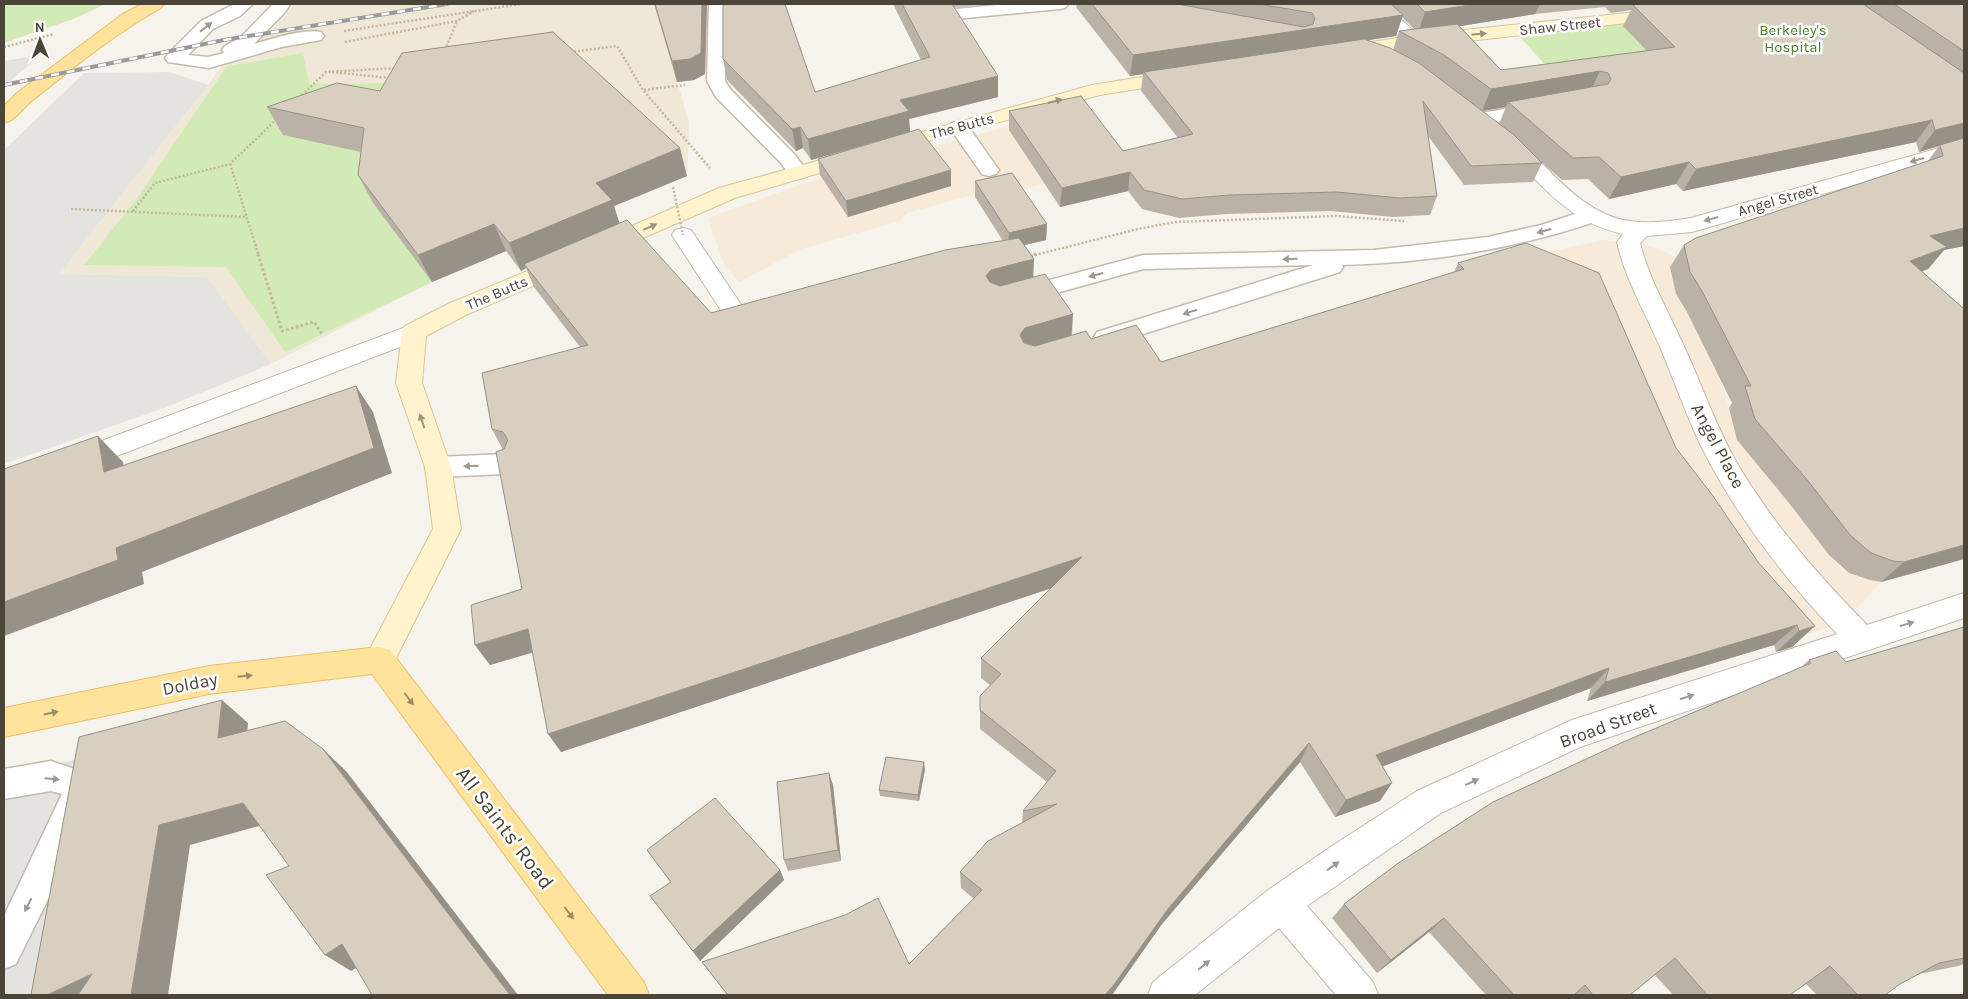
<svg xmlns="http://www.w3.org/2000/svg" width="1968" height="999" font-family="Karla,sans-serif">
<rect width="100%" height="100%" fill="#f6f3ec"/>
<path fill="#f7ead8" d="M 1079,107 L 1128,162 L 1024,189 L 1016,183 L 907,213 L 900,221 L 801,249 L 739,282 L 724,265 L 708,218 L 822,177 Z
M 1603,240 L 1628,242 L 1656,248 L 1682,260 L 1673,266 L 1671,272 L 1676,294 L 1687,312 L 1722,383 L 1729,408 L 1758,465 L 1838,565 L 1849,573 L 1859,577 L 1881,582 L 1844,622 L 1787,641 L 1505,261 Z"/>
<path fill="#efe8d6" d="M 293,4 L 655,4 L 689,123 L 687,176 L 432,282 L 271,364 L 207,277 L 59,274 L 208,85 L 229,55 L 260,39 L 292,8 Z"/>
<path fill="#d2eab5" d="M 4,4 L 106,4 L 73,19 L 4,43 Z
M 1813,9 L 1557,78 L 1518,35 L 1664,20 Z
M 303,53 L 309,84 L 413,83 L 373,203 L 432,282 L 285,352 L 226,267 L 84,265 L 136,200 L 227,66 Z"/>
<path fill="#e5e3e0" d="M 41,55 L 4,86 L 4,61 Z
M 169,72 L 208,85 L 59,274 L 207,277 L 271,364 L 164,408 L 4,464 L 4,150 L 84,73 Z
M 89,756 L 34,995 L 4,995 L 4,777 Z"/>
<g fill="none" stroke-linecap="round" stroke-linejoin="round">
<defs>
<path id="lane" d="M 234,4 L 253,4 L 240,16 L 213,29 L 188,55 L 208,57 L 224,53 L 222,50 L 225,46 L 241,37 L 273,4 L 290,4 L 286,11 L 254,44 C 272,39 303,28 321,32 L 324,36 L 321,40 L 282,47 L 209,68 L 168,62 L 165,58 L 168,54 L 201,21 Z
M 709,4 L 726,4 L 725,81 L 731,90 L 795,155 L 808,173 L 805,177 L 798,179 L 791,177 L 781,163 L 716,97 L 707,81 Z
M 1008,4 L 1068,4 L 1065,8 L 1059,9 L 955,19 L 949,18 L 946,14 L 949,10 L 955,9 Z
M 1537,103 L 1544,105 L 1546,109 L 1544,113 L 1476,126 L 1469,124 L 1466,120 L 1469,116 L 1476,114 Z
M 959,121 L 966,123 L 996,166 L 999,170 L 996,174 L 989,176 L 982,174 L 949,127 L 952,123 Z
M 1590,209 L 1597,211 L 1600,216 L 1597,221 C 1515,249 1429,263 1342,265 L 1343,267 L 1340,272 L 1105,346 L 1097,344 L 1093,338 L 1097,332 L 1313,265 L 1143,269 L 1020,303 L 1012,300 L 1009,295 L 1012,290 L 1143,255 L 1374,250 L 1488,237 L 1541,225 Z
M 505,454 L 514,457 L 518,464 L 514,471 L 505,474 L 438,477 L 429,474 L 425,467 L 429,460 L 438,457 Z
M 51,761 L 93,775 L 98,786 L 55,885 L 16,964 L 4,969 L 4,916 L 62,794 L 51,791 L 4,799 L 4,769 Z"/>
<path id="street" d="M 1366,4 L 1385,4 L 1424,41 L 1422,45 L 1415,47 L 1408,45 Z
M 1512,140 L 1519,142 C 1553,171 1583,215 1630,221 C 1650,224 1671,221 1691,218 L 1964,141 L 1964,153 L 1692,232 L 1647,236 L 1640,243 C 1649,279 1668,311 1683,344 C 1702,385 1716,427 1738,465 C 1773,524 1819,576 1867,625 L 1964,593 L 1964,618 L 1580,747 L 1441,813 L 1307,906 L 1373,982 L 1378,995 L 1336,995 L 1279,928 L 1195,995 L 1148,995 L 1153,982 L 1268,890 L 1332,846 L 1417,791 L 1572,720 L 1837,634 C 1784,578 1737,517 1702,448 C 1686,415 1674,380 1660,347 C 1645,312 1625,279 1617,242 L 1623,234 C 1568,222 1544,186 1505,150 L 1502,146 L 1505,142 Z
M 683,228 L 691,230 L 740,303 L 744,309 L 740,315 L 732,317 L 724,315 L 672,235 L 675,230 Z
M 414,324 L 423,326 L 426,332 L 423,338 L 122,454 L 113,457 L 104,454 L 100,447 L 104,440 Z"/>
<path id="secondary" d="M 1665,9 L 1671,10 L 1674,14 L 1671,18 L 1415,47 L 1348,58 L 1341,56 L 1339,52 L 1341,48 L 1348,46 L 1415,35 Z
M 1179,71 L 1186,73 L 1189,77 L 1186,81 L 1100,95 L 918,144 L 735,198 L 611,252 L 603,254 L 595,252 L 592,247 L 595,242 L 719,188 L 1092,85 Z
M 564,256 L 572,259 L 575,264 L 572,269 L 466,315 L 426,336 L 422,383 L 451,467 L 461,529 L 390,670 L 379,673 L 368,670 L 364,660 L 433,529 L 425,467 L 396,383 L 402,332 L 405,326 L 450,303 Z"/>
<path id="primary" d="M 142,4 L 164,4 L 161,8 C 116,33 74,67 33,100 C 23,107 17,120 4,123 L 4,106 L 17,93 L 123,14 Z
M 379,647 L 390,650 L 644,982 L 649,995 L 608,995 L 372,674 L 209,694 L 4,737 L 4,708 L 209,666 Z"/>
</defs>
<use href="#lane" stroke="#c2bbae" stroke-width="3"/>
<use href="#street" stroke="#c2bbae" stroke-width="2"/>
<use href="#secondary" stroke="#d6c79b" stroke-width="2"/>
<use href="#primary" stroke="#e6c16a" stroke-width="2"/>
<path stroke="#c4b79f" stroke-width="2.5" stroke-dasharray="2 2" stroke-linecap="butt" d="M 344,31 L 521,4
M 345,42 L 457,21 L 474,11
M 4,47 L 54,34
M 445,50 L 457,21
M 570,52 L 617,46 L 643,90 L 710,168
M 332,72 L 390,78
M 644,90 L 685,85
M 299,98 L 326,72 L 397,68
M 230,164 L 259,256
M 71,209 L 247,217
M 133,211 L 155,183 L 230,164 L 278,118
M 1031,256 L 1138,229 L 1175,222 L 1336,216 L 1404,221"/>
<path stroke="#c4b79f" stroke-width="3" stroke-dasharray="2.5 2.5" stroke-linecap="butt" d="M 258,254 L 282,331 L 314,322 L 322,334
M 1029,256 L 1036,254"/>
<use href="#lane" fill="#fff" fill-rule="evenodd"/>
<use href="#street" fill="#fff" fill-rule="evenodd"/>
<use href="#secondary" fill="#fff3cd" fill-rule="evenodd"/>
<use href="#primary" fill="#ffe39c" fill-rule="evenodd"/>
<defs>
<path id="rail" d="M 4,85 L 224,40 L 447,4"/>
</defs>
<use href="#rail" stroke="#9a9a9a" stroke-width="4"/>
<use href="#rail" stroke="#fff" stroke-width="2.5" stroke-dasharray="8" stroke-linecap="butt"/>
<path stroke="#c4b79f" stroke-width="2.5" stroke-dasharray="2 2" stroke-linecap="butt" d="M 673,187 L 683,235"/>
</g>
<path fill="#bab2a6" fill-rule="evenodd" d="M 654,4 L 707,4 L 705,74 L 694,80 L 677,82 Z
M 893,4 L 991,4 L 954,7 L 998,97 L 909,119 L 910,132 L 951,170 L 951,186 L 848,217 L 820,175 L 818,159 L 885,139 L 811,160 L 803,148 L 796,151 L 727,80 L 723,59 L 815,92 L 921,60 Z
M 1077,4 L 1964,4 L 1964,246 L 1944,250 L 1928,269 L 1922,271 L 1964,309 L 1964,559 L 1881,582 L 1870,580 L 1849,573 L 1829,555 L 1789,503 L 1737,440 L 1729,408 L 1732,403 L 1687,312 L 1676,294 L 1670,267 L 1684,245 L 1928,161 L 1939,146 L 1919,152 L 1916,142 L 1683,191 L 1676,184 L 1609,199 L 1588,179 L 1562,180 L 1538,159 L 1542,163 L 1533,182 L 1464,185 L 1428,136 L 1437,196 L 1430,215 L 1393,217 L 1331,211 L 1226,214 L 1179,218 L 1142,209 L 1128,191 L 1060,207 L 1009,130 L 1009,111 L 1123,151 L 1178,138 L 1141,91 L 1143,74 L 1130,76 L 1076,7 ZM 1605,7 L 1611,13 L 1631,10 L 1623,26 L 1647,51 L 1501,70 L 1460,26 L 1535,14 ZM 1402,17 L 1414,29 L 1399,31 L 1393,50 L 1367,40 L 1396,36 ZM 1506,107 L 1499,124 L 1483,111 Z
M 267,107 L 687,176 L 614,206 L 619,224 L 711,313 L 1003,241 L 975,197 L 975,181 L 1047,224 L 1046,240 L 1024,245 L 1033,278 L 1073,314 L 1072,335 L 1091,339 L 1161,362 L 1454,272 L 1458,263 L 1676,448 L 1758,562 L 1815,626 L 1792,647 L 1776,652 L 1774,645 L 1587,701 L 1591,688 L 1383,766 L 1380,801 L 1335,817 L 1300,762 L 1162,924 L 1112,995 L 727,995 L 702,962 L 909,964 L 974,899 L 961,888 L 960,872 L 1022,823 L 1023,811 L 1047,782 L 980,729 L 980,696 L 990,685 L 981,678 L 981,658 L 1051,588 L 561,752 L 533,652 L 490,665 L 475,645 L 522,589 L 503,450 L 492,429 L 580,347 L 534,287 L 526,268 L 521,271 L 506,251 L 432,282 L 373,203 L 358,175 L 361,152 L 283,135 Z
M 1964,627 L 1964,964 L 1958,966 L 1919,974 L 1900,984 L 1885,995 L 1817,995 L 1806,984 L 1790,995 L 1673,995 L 1655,975 L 1630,995 L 1486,995 L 1429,932 L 1377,973 L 1332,918 L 1344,904 L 1801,667 L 1809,660 L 1846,662 Z
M 925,769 L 919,801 L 880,796 L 879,790 Z
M 833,785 L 841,861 L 788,871 L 784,860 Z
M 647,850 L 780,870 L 784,880 L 700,961 L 650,896 L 670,882 Z"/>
<path fill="#979187" d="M 702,4 L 707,4 L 705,74 L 694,80 L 677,82 L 672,61 Z
M 1476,4 L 1540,4 L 1535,14 L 1418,33 L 1425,12 Z
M 1403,15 L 1396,36 L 1145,74 L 1144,72 L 1143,74 L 1130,76 L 1133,55 Z
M 1600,71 L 1590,92 L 1508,102 L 1506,107 L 1482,111 L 1491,89 Z
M 998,76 L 998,97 L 909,119 L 910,132 L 811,160 L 808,139 L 900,100 Z
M 1932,120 L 1916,142 L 1683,191 L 1696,169 Z
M 1964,123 L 1964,140 L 1940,145 L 1939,146 L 1919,152 L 1935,130 Z
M 800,127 L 803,148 L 796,151 L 792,129 Z
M 680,148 L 687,176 L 614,206 L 621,228 L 524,264 L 526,268 L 521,271 L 509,243 L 596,183 Z
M 1689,162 L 1676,184 L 1609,199 L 1621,177 Z
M 951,170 L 951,186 L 848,217 L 846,201 Z
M 1130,172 L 1128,191 L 1060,207 L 1062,188 Z
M 494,224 L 506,251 L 432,282 L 418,255 Z
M 1047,224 L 1046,240 L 1008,249 L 1009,233 Z
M 1964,228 L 1964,246 L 1944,250 L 1928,269 L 1892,283 L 1930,236 Z
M 1034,259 L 1033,282 L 991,293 L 986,276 L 991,270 Z
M 1073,314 L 1071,337 L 1024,351 L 1020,335 L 1025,328 Z
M 356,386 L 373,412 L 392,473 L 142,572 L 144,584 L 4,636 L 4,602 L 116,548 Z
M 98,436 L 123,462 L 129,498 L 104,472 Z
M 1964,545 L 1964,559 L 1881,582 L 1904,562 Z
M 1082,557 L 1079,579 L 561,752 L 548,734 Z
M 1797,625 L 1774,645 L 1587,701 L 1605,682 Z
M 1815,626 L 1792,647 L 1776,652 L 1799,631 Z
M 528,629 L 541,650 L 490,665 L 475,645 Z
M 1609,668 L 1591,688 L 1365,773 L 1376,755 Z
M 222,700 L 248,723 L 245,760 L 218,738 Z
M 1309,743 L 1300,762 L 1162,924 L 1112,995 L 1105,995 L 1168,909 Z
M 323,749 L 346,771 L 518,995 L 510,995 Z
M 924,762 L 925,769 L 919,801 L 918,795 Z
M 829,773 L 833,785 L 841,861 L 838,850 Z
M 1392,783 L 1380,801 L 1335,817 L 1346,800 Z
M 243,803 L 270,823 L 190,845 L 168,995 L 131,995 L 159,825 Z
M 780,870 L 784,880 L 700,961 L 693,951 Z
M 1444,918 L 1429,932 L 1377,973 L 1391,960 Z
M 342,944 L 368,961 L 351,971 L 325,955 Z
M 92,974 L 116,995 L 47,995 Z"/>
<path fill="#d8cfc1" stroke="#979187" d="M 655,4 L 702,4 L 701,53 L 690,59 L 672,61 Z
M 723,4 L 785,4 L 815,92 L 930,57 L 902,4 L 952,4 L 998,76 L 900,100 L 909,111 L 808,139 L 800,127 L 792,129 L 723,59 Z
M 1092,4 L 1177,4 L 1304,27 L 1313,24 L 1315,18 L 1312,13 L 1259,4 L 1391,4 L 1403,15 L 1133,55 Z
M 1417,4 L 1476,4 L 1425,12 Z
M 1642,4 L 1863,4 L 1964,73 L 1964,123 L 1935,130 L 1932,120 L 1696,169 L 1689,162 L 1621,177 L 1599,157 L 1573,158 L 1508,102 L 1608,84 L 1611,79 L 1608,73 L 1600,71 L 1491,89 L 1444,55 L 1399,31 L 1457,24 L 1501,70 L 1675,47 L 1633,5 Z
M 1894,4 L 1964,4 L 1964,51 Z
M 553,32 L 680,148 L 596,183 L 612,200 L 509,243 L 494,224 L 418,255 L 358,175 L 364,128 L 267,107 L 337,83 L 380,91 L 402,53 Z
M 1364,39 L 1390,48 L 1419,63 L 1514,135 L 1542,163 L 1471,166 L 1423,101 L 1437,196 L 1400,198 L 1337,192 L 1230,195 L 1182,199 L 1144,190 L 1130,172 L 1062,188 L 1009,111 L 1081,96 L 1123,151 L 1193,134 L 1144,72 Z
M 919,129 L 951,170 L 846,201 L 818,159 Z
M 1964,138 L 1964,228 L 1930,236 L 1947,247 L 1910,261 L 1964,309 L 1964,545 L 1904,562 L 1893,561 L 1871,553 L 1850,535 L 1809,482 L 1755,419 L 1745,386 L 1751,386 L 1702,291 L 1690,272 L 1684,245 L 1696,238 L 1943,156 L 1940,145 Z
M 1012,173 L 1047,224 L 1009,233 L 975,181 Z
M 627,220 L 711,313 L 945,250 L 1019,238 L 1034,259 L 991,270 L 986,276 L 990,282 L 1000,286 L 1045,274 L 1073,314 L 1025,328 L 1020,335 L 1024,343 L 1035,346 L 1086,331 L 1091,339 L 1136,325 L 1161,362 L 1464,269 L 1458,263 L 1526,243 L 1599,273 L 1676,448 L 1713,496 L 1758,562 L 1815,626 L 1799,631 L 1797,625 L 1605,682 L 1609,668 L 1376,755 L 1392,783 L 1346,800 L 1309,743 L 1168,909 L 1113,986 L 1105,995 L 728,995 L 702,962 L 845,915 L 878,898 L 909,964 L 982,890 L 960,872 L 988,841 L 1057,804 L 1023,811 L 1056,771 L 980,710 L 980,696 L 1001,674 L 981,658 L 1082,557 L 548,734 L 528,629 L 475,645 L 471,605 L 522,589 L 496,452 L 504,449 L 508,440 L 503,432 L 492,429 L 482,373 L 588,345 L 524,264 Z
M 356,386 L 374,448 L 116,548 L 118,560 L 4,602 L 4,469 L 98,436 L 104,472 Z
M 1964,627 L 1964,958 L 1939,963 L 1900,984 L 1885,995 L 1858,995 L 1830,966 L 1790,995 L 1707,995 L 1675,958 L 1630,995 L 1593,995 L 1585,985 L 1574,995 L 1514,995 L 1444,918 L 1391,960 L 1344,904 L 1397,864 L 1493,802 L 1623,742 L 1811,663 L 1809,660 L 1836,651 L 1846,662 Z
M 222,700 L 218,738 L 285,721 L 323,749 L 510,995 L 372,995 L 342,944 L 325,955 L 266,875 L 289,866 L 243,803 L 159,825 L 131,995 L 78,995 L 92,974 L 47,995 L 31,995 L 79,737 Z
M 886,757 L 924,762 L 918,795 L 879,790 Z
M 829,773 L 838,850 L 784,860 L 777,782 Z
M 715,798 L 780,870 L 693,951 L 650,896 L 671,882 L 647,850 Z"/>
<defs><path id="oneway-solid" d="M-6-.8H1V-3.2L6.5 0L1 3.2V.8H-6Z" transform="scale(1.25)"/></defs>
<g fill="#9c9892">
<use href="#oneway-solid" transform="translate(206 27) rotate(-38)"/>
<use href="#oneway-solid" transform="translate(1917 160) rotate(164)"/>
<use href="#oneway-solid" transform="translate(1711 219) rotate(164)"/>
<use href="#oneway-solid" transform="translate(1544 231) rotate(165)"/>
<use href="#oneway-solid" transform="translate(1290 259) rotate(179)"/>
<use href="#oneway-solid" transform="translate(1096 275) rotate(165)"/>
<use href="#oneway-solid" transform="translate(1190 312) rotate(162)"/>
<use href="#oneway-solid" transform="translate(471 466) rotate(178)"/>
<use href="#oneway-solid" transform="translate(1907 624) rotate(-18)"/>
<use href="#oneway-solid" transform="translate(1687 697) rotate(-18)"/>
<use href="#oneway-solid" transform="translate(52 779) rotate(5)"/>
<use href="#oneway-solid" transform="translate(1472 782) rotate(-25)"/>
<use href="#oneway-solid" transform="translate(1333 866) rotate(-36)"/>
<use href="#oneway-solid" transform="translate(28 905) rotate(117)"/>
<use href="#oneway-solid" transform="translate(1204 965) rotate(-39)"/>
</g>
<g fill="#9c937c">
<use href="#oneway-solid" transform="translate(1479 34) rotate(-6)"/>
<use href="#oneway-solid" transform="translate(1055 101) rotate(-15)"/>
<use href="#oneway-solid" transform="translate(650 227) rotate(-23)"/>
<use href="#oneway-solid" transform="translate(422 421) rotate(-109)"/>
</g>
<g fill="#9c8c66">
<use href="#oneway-solid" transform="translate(245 676) rotate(-6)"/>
<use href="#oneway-solid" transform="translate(409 699) rotate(53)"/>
<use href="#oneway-solid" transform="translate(51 713) rotate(-12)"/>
<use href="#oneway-solid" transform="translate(569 913) rotate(53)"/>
</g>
<g text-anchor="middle" stroke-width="5" stroke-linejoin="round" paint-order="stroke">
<g font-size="15" fill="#4b4439" stroke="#fff">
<text transform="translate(1560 26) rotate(-6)" y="5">Shaw Street</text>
<text transform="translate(962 126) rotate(-15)" y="5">The Butts</text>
<text transform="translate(1778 200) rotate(-16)" y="5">Angel Street</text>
<text transform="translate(497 293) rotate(-23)" y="5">The Butts</text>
</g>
<g font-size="15" fill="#4a7f2a" stroke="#fff">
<text x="1793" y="35">Berkeley's<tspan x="1793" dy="17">Hospital</tspan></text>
</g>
<g font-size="18" fill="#4b4439" stroke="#fff">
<text transform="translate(1718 446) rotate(62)" y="6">Angel Place</text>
<text transform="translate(190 684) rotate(-11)" y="6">Dolday</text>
<text transform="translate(1608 725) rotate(-20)" y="6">Broad Street</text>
</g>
<g font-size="21" fill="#4b4439" stroke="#fff">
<text transform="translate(505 828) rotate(53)" y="7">All Saints' Road</text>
</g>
</g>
<rect width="1968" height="999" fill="none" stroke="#4b4439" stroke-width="10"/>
<g transform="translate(40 40) rotate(359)" stroke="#ffffff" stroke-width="4" paint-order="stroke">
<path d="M0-4L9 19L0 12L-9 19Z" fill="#4b4439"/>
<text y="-8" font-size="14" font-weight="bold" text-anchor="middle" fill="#4b4439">N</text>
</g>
</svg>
